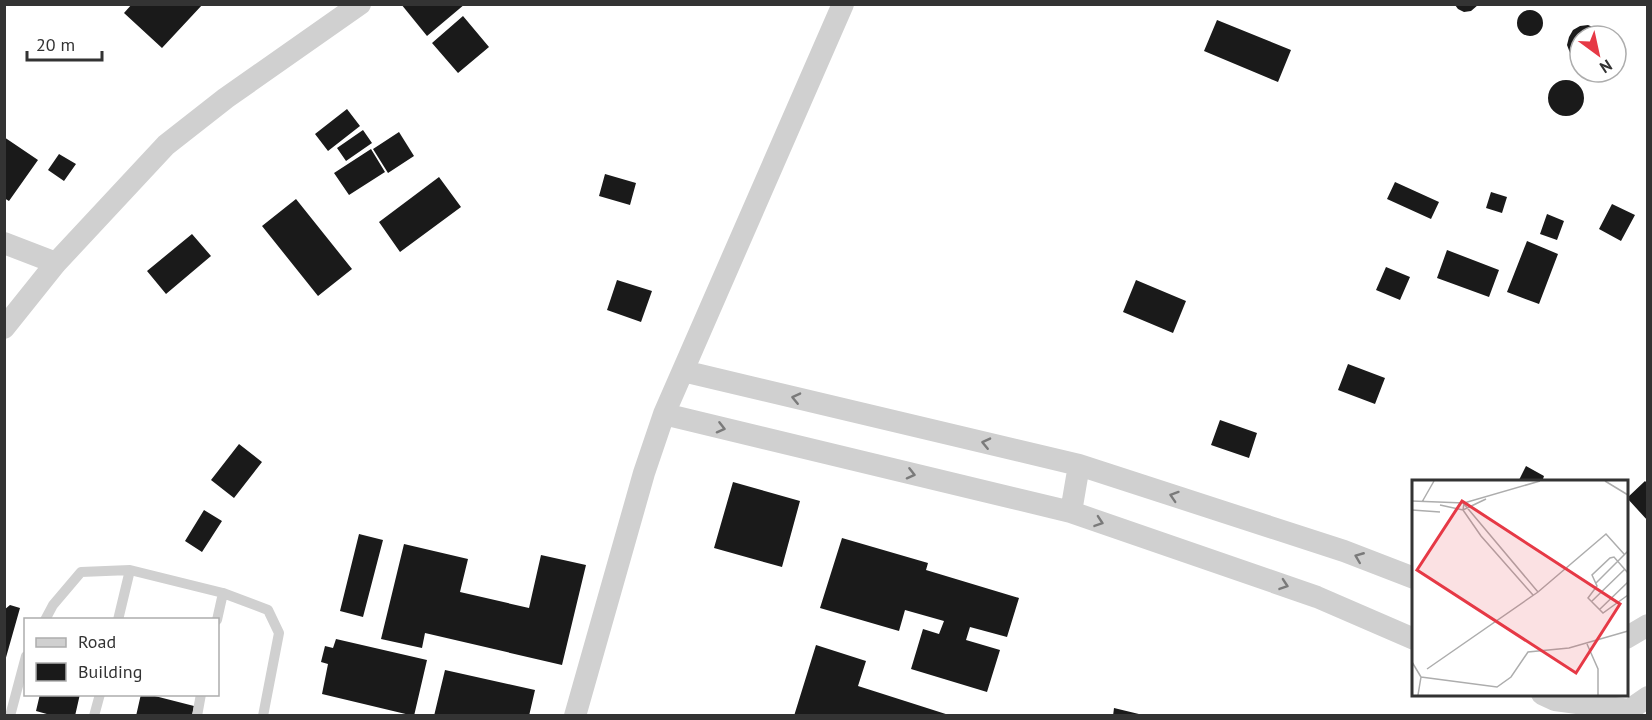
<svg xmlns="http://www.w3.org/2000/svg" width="1652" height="720" font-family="'PT Sans',sans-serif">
<rect width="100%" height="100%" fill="#fff"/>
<path fill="#1a1a1a" d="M 132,4 L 203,4 L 162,48 L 124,13 Z
M 401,4 L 465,4 L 427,36 Z
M 1455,5 L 1478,5 L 1471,11 L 1464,12 L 1458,9 Z
M1517 23a13 13 0 1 1 26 0a13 13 0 1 1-26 0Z
M 463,16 L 489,47 L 458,73 L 432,43 Z
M 1217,20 L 1291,50 L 1278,82 L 1204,51 Z
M 1588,25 L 1595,28 L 1601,36 L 1580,36 L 1580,60 L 1575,58 L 1570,53 L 1567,45 L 1569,37 L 1573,30 L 1580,26 Z
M1548 98a18 18 0 1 1 36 0a18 18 0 1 1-36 0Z
M 347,109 L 360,126 L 328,151 L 315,134 Z
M 363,130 L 372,143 L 346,161 L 337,148 Z
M 399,132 L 414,156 L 388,173 L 373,149 Z
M 4,137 L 38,160 L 9,201 L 4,198 Z
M 371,149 L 385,172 L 349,195 L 334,173 Z
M 59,154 L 76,164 L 64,181 L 48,170 Z
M 605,174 L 636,183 L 630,205 L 599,196 Z
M 439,177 L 461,207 L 400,252 L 379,222 Z
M 1395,182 L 1439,202 L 1431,219 L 1387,199 Z
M 1491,192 L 1507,197 L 1502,213 L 1486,208 Z
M 296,199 L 352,269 L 318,296 L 262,226 Z
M 1612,204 L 1635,215 L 1621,241 L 1599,229 Z
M 1547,214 L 1564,221 L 1557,240 L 1540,234 Z
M 192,234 L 211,256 L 166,294 L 147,271 Z
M 1527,241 L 1558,254 L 1539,304 L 1507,292 Z
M 1447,250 L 1499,270 L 1489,297 L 1437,278 Z
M 1386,267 L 1410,277 L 1400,300 L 1376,290 Z
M 617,280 L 652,291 L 641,322 L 607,310 Z
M 1136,280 L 1186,301 L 1173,333 L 1123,312 Z
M 1348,364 L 1385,378 L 1375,404 L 1338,390 Z
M 1220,420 L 1257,433 L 1249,458 L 1211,445 Z
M 239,444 L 262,462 L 234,498 L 211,480 Z
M 1526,466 L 1544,476 L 1542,482 L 1518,482 Z
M 1645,481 L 1648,484 L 1648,521 L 1627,498 Z
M 733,482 L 800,501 L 782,567 L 714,548 Z
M 204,510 L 222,521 L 202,552 L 185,541 Z
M 359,534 L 383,540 L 363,617 L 340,611 Z
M 842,538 L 928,563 L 926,570 L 1019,598 L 1007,637 L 970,627 L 966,640 L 1000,650 L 987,692 L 911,669 L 923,629 L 939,634 L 944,621 L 905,610 L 899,631 L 820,608 Z
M 404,544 L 468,559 L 460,592 L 529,608 L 541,555 L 586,565 L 562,665 L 425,633 L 422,648 L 381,639 Z
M 10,605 L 20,608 L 5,661 L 4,610 Z
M 336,639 L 427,660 L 414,716 L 322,694 L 328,664 L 321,662 L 325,646 L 333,648 Z
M 816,645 L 866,661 L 858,686 L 952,716 L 794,716 Z
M 445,670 L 535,690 L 529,716 L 434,716 Z
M 40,694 L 80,694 L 75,716 L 54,716 L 36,711 Z
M 141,694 L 147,694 L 194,706 L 192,716 L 136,716 Z
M 1114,708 L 1143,715 L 1143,716 L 1113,716 Z"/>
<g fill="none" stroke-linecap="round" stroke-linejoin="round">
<path stroke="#d0d0d0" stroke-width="10" d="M 45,620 L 53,605 L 81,572 L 130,570 L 223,593 L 268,610 L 279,633 L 263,716
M 118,620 L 130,570
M 217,620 L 223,593
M 10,716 L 26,656
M 94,716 L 100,694
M 197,716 L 201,694"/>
<path stroke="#d0d0d0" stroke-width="22" d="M 4,243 L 56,263
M 4,328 L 56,263 L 166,145 L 226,98 L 360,4
M 683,371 L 1079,465 L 1344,551 L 1414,578
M 664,414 L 1071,512 L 1317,597 L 1414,639
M 1071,512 L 1079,465
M 1626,638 L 1648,625
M 1542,694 L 1555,700 L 1629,710
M 575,716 L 644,473 L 664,414 L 843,4
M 1623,716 L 1629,710 L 1648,697"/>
</g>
<defs><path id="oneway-chevron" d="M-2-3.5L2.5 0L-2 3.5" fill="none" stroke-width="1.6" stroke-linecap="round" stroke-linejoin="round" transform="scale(1.5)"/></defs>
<g stroke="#7a7a7a">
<use href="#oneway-chevron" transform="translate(796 398) rotate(-167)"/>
<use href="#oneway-chevron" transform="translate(721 428) rotate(14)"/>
<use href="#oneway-chevron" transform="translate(986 443) rotate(-167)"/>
<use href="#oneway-chevron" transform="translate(911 474) rotate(14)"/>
<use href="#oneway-chevron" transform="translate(1174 496) rotate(-162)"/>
<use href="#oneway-chevron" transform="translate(1099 522) rotate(19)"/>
<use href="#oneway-chevron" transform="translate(1359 557) rotate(-158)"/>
<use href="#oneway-chevron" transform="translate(1284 585) rotate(19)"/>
</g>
<g transform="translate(1412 480)">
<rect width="216" height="216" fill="#fff"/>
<path fill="none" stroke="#adadad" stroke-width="1.5" d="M 193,1 L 216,15M 0,21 L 52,23 L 128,1M 10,22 L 22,1M 52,23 L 51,30 L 69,56 L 121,115M 52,24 L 126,112M 28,25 L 51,30 L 74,19M 0,30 L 28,32M 216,93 L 202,77 L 198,78 L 180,95 L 185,106 L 176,118 L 191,133 L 216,115M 184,103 L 216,71M 179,122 L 213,89M 187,130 L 216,102M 175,164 L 186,189 L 186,215M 0,182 L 9,197 L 6,215M 15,189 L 126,112 L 194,54 L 212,74M 9,197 L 85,207 L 99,197 L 116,172 L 157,168 L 216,151"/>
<path fill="#e63946" fill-opacity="0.15" stroke="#e63946" stroke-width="3" d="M 50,21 L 208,124 L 164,193 L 5,90 Z"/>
<rect width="216" height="216" fill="none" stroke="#333" stroke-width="3"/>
</g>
<rect width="1652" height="720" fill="none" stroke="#333333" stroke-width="12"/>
<rect x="24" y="618" width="195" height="78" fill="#ffffff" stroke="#adadad" stroke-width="1.5"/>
<rect x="36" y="638" width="30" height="9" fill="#d0d0d0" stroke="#adadad" stroke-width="1.5"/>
<text x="78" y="648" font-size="18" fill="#333333">Road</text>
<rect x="36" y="663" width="30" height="18" fill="#1a1a1a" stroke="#adadad" stroke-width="1.5"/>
<text x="78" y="678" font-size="18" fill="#333333">Building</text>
<g transform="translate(1598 54) rotate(147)"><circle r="28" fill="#ffffff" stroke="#adadad" stroke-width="1.5"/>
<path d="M0-4.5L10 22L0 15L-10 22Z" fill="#e63946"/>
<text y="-9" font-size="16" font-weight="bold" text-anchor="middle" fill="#333333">N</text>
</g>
<path d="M27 51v9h75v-9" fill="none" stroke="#333333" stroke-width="3"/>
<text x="36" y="51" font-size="18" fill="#333333" stroke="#ffffff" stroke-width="4.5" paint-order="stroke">20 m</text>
</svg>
